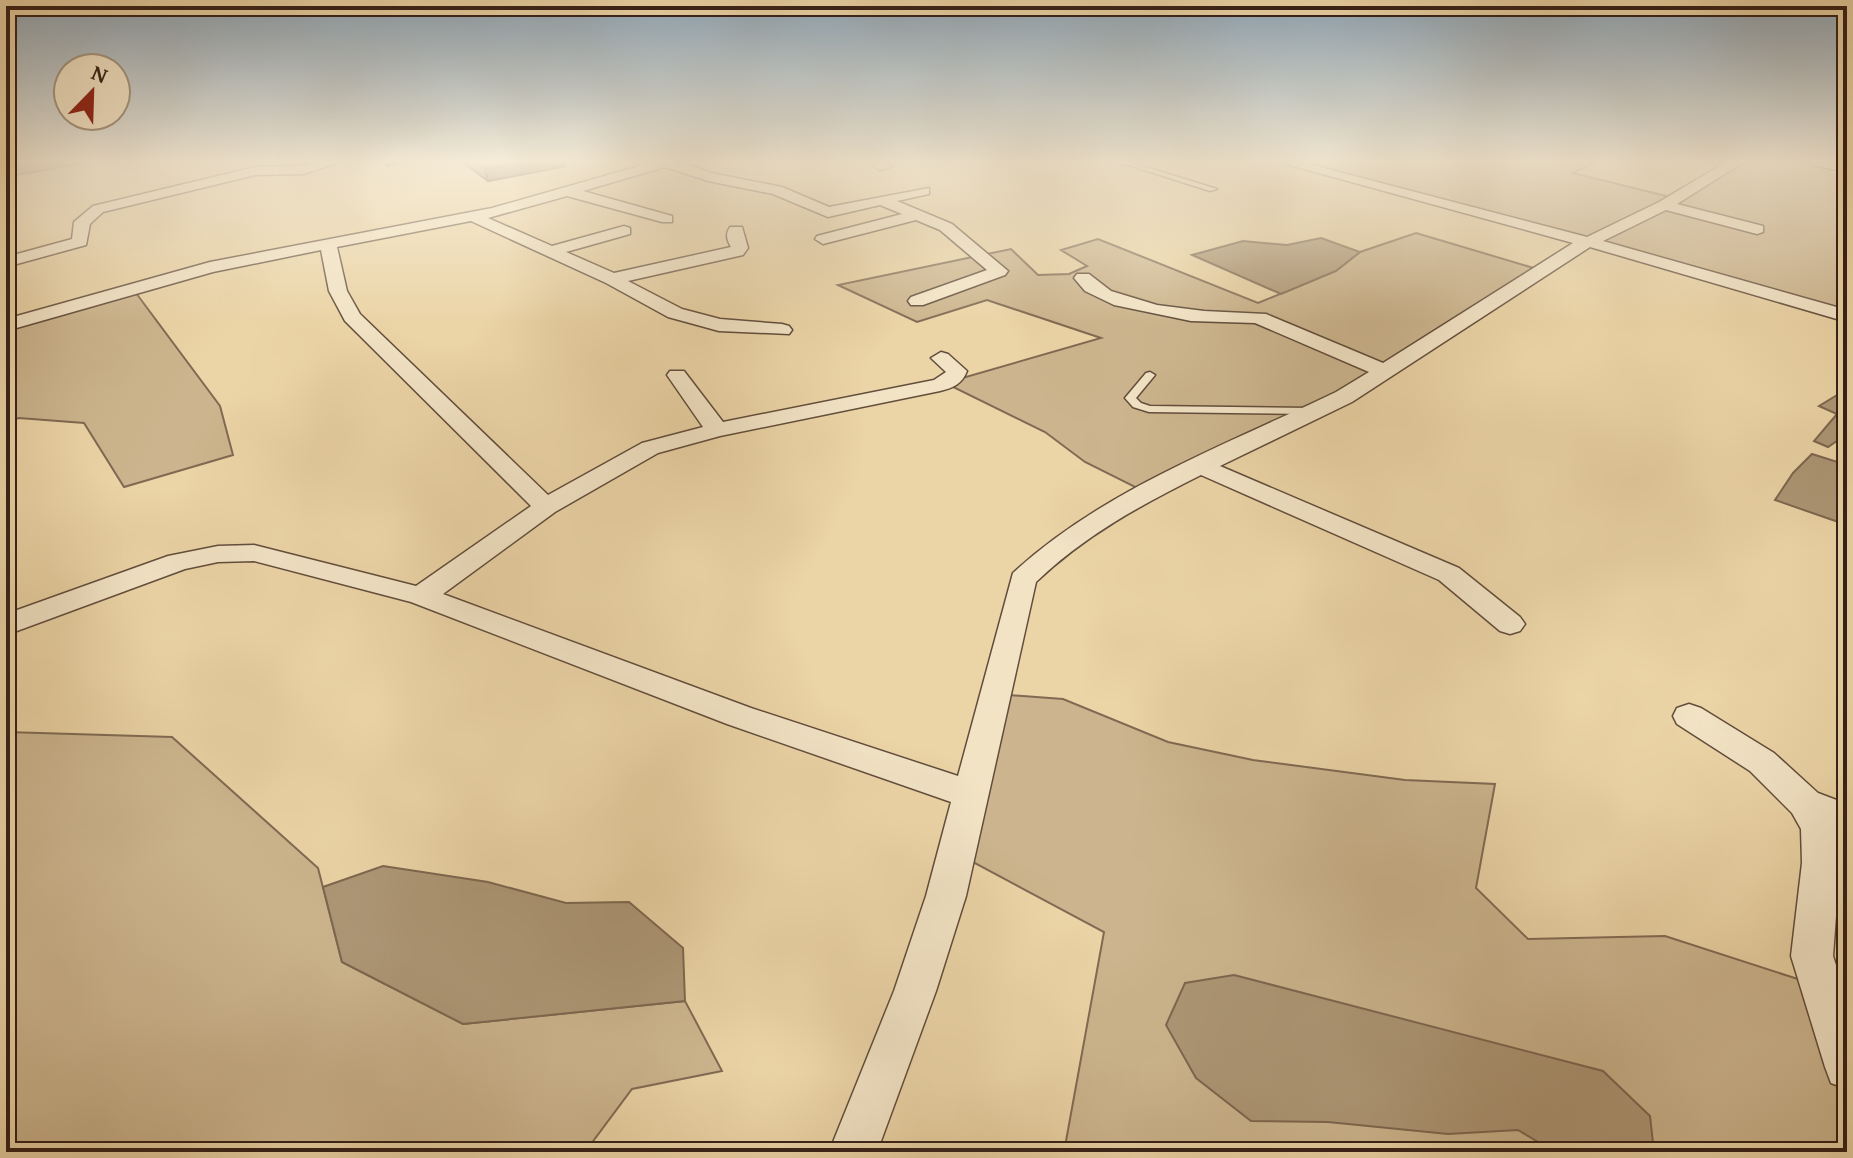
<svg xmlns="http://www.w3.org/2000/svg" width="1853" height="1158" font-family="'Gentium Book Plus',serif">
<rect width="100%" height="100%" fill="#ebd4a6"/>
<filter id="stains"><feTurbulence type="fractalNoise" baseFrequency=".0025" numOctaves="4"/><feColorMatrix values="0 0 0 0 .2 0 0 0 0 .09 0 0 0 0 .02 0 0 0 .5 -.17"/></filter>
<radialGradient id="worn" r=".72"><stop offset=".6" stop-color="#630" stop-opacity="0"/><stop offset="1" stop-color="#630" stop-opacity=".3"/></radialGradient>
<path fill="#ccb58e" stroke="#806a53" stroke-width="2" d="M 1286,161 L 1599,161 L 1573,173 L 1670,197 L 1735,161 L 1827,161 L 1847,164 L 1847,314 Z
M 1416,233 L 1537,269 L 1332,395 L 1147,493 L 1085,462 L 1045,432 L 945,383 L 1101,338 L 987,300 L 917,322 L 838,285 L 1011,249 L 1038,275 L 1069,274 L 1087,266 L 1061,250 L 1098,239 L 1258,303 L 1336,271 L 1360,252 Z
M 133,289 L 220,406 L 233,455 L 124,487 L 84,423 L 19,418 L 6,422 L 6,325 Z
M 995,694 L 1063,699 L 1168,742 L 1253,760 L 1405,780 L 1495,784 L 1476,888 L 1528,939 L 1665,936 L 1807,982 L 1847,971 L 1847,1152 L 1064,1152 L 1104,932 L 956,853 Z
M 6,732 L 172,737 L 318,868 L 342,962 L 463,1024 L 685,1001 L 722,1071 L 632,1089 L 585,1152 L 6,1152 Z"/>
<path fill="#ad9776" stroke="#7d6750" stroke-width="2" d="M 6,161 L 95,161 L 6,177 Z
M 1321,238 L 1360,252 L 1336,271 L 1281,294 L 1192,255 L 1243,241 L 1287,245 Z
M 1847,389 L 1847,434 L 1828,447 L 1814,441 L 1837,414 L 1819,406 Z
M 1812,454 L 1847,465 L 1847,525 L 1775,500 L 1793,473 Z
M 383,866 L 488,882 L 566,903 L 629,902 L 683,948 L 685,1001 L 463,1024 L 342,962 L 323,887 Z
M 1234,975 L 1603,1071 L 1650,1116 L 1654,1152 L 1555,1152 L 1518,1130 L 1448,1134 L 1328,1122 L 1251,1121 L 1196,1078 L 1166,1025 L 1185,983 Z"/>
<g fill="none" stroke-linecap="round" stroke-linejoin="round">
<defs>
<path id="lane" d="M 1116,161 L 1126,161 L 1217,189 L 1210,191 Z
M 1150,372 L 1155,375 L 1136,398 L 1141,403 L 1150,406 L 1312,408 L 1318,411 L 1312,414 L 1149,412 L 1133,407 L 1125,398 L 1146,373 Z"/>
<path id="street" d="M 321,161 L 344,161 L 303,174 L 255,175 L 103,212 L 90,224 L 86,245 L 6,267 L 6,257 L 72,239 L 74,222 L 93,206 L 255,167 L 303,166 Z
M 657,161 L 679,161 L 711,173 L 782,187 L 829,207 L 929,188 L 929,194 L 897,201 L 952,224 L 1008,271 L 1005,275 L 923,305 L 911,305 L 908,301 L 911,297 L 987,270 L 940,230 L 916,220 L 823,244 L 815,239 L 817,236 L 902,214 L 880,205 L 828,217 L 773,194 L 708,181 L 665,167 L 583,191 L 672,216 L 672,222 L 662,222 L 567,196 L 488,218 L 552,246 L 624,226 L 630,228 L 630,234 L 566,252 L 614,273 L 731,247 C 727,240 725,234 730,227 L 742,227 L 748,248 L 743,255 L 628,281 L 682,309 L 720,319 L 782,324 L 789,326 L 792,330 L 789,334 L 719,331 L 668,317 L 606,283 L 471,221 L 337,247 L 347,291 L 360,314 L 548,495 L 642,443 L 703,427 L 667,375 L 670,371 L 684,371 L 723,422 L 934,380 L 946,372 L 931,358 L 941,352 L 948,354 L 967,371 C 962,384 953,388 940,391 L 720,436 L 658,453 L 555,512 L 443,594 L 751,708 L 958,776 L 1013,573 C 1104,489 1226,445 1336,392 L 1369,372 L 1255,323 L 1191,321 L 1114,305 L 1085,291 L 1074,278 L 1077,274 L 1089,274 L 1111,291 L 1157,305 L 1204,311 L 1266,314 L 1383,363 L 1573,243 L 1275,161 L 1297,161 L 1587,237 L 1659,202 L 1728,161 L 1745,161 L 1677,204 L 1763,226 L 1763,232 L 1757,234 L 1666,210 L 1603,241 L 1847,310 L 1847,322 L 1590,247 L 1352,402 L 1220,466 L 1459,568 L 1520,617 L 1525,624 L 1520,631 L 1510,634 L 1500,631 L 1439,580 L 1201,475 C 1141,505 1085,535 1036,582 L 966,896 L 936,991 L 877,1152 L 829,1152 L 894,991 L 926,896 L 951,802 L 727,724 L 411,602 L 254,561 L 218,562 L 185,569 L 6,635 L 6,614 L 168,556 L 218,546 L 254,545 L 416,586 L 531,506 L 345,321 L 329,291 L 321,250 L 213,272 L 6,331 L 6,319 L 210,262 L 492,208 Z
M 870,161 L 885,161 L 891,167 L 879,170 Z
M 1689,704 L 1701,708 L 1774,753 L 1818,793 L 1847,804 L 1847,834 L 1837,830 L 1840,863 L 1833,956 L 1847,999 L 1847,1089 L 1831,1083 L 1825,1067 L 1791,956 L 1802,863 L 1801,829 L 1792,813 L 1750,771 L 1677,724 L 1673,716 L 1677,708 Z"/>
<path id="secondary" d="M 1809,161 L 1847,161 L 1847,172 L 1812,165 Z"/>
</defs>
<use href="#lane" stroke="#624d3c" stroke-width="3"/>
<use href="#street" stroke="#624d3c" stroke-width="3"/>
<use href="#secondary" stroke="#352018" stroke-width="3"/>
<use href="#lane" fill="#f2e3c5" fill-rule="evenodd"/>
<use href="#street" fill="#f2e3c5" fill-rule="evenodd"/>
<use href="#secondary" fill="#f2e3c5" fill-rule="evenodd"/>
</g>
<path fill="#7f6c54" stroke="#352018" stroke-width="2" d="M 461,161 L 565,161 L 566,166 L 488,181 Z"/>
<path fill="#685845" stroke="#352018" stroke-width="2" d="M 357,161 L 370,161 L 358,164 Z
M 385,161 L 413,161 L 387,166 Z
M 527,161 L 565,161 L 566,166 L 488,181 L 485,169 Z"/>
<path fill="#947e62" stroke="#352018" stroke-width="2" d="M 474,161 L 527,161 L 485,169 Z"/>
<linearGradient id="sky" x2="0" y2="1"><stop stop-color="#90a8ba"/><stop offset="0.5" stop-color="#f6ecd7"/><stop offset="1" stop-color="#f6ecd7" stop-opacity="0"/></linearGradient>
<rect width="1853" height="323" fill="url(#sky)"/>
<rect width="1853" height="1158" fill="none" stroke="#ebd4a6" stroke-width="32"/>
<rect x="8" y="8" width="1837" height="1142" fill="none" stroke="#352018" stroke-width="4"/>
<rect x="16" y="16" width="1821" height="1126" fill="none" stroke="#352018" stroke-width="2"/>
<g transform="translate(92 92) rotate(23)"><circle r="38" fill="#f2e3c5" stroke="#a69580" stroke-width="2"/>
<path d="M0-6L14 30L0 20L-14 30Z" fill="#8f2418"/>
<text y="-12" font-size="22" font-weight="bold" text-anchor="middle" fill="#352018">N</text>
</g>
<rect width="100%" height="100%" filter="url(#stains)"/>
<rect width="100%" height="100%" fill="url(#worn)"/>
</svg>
